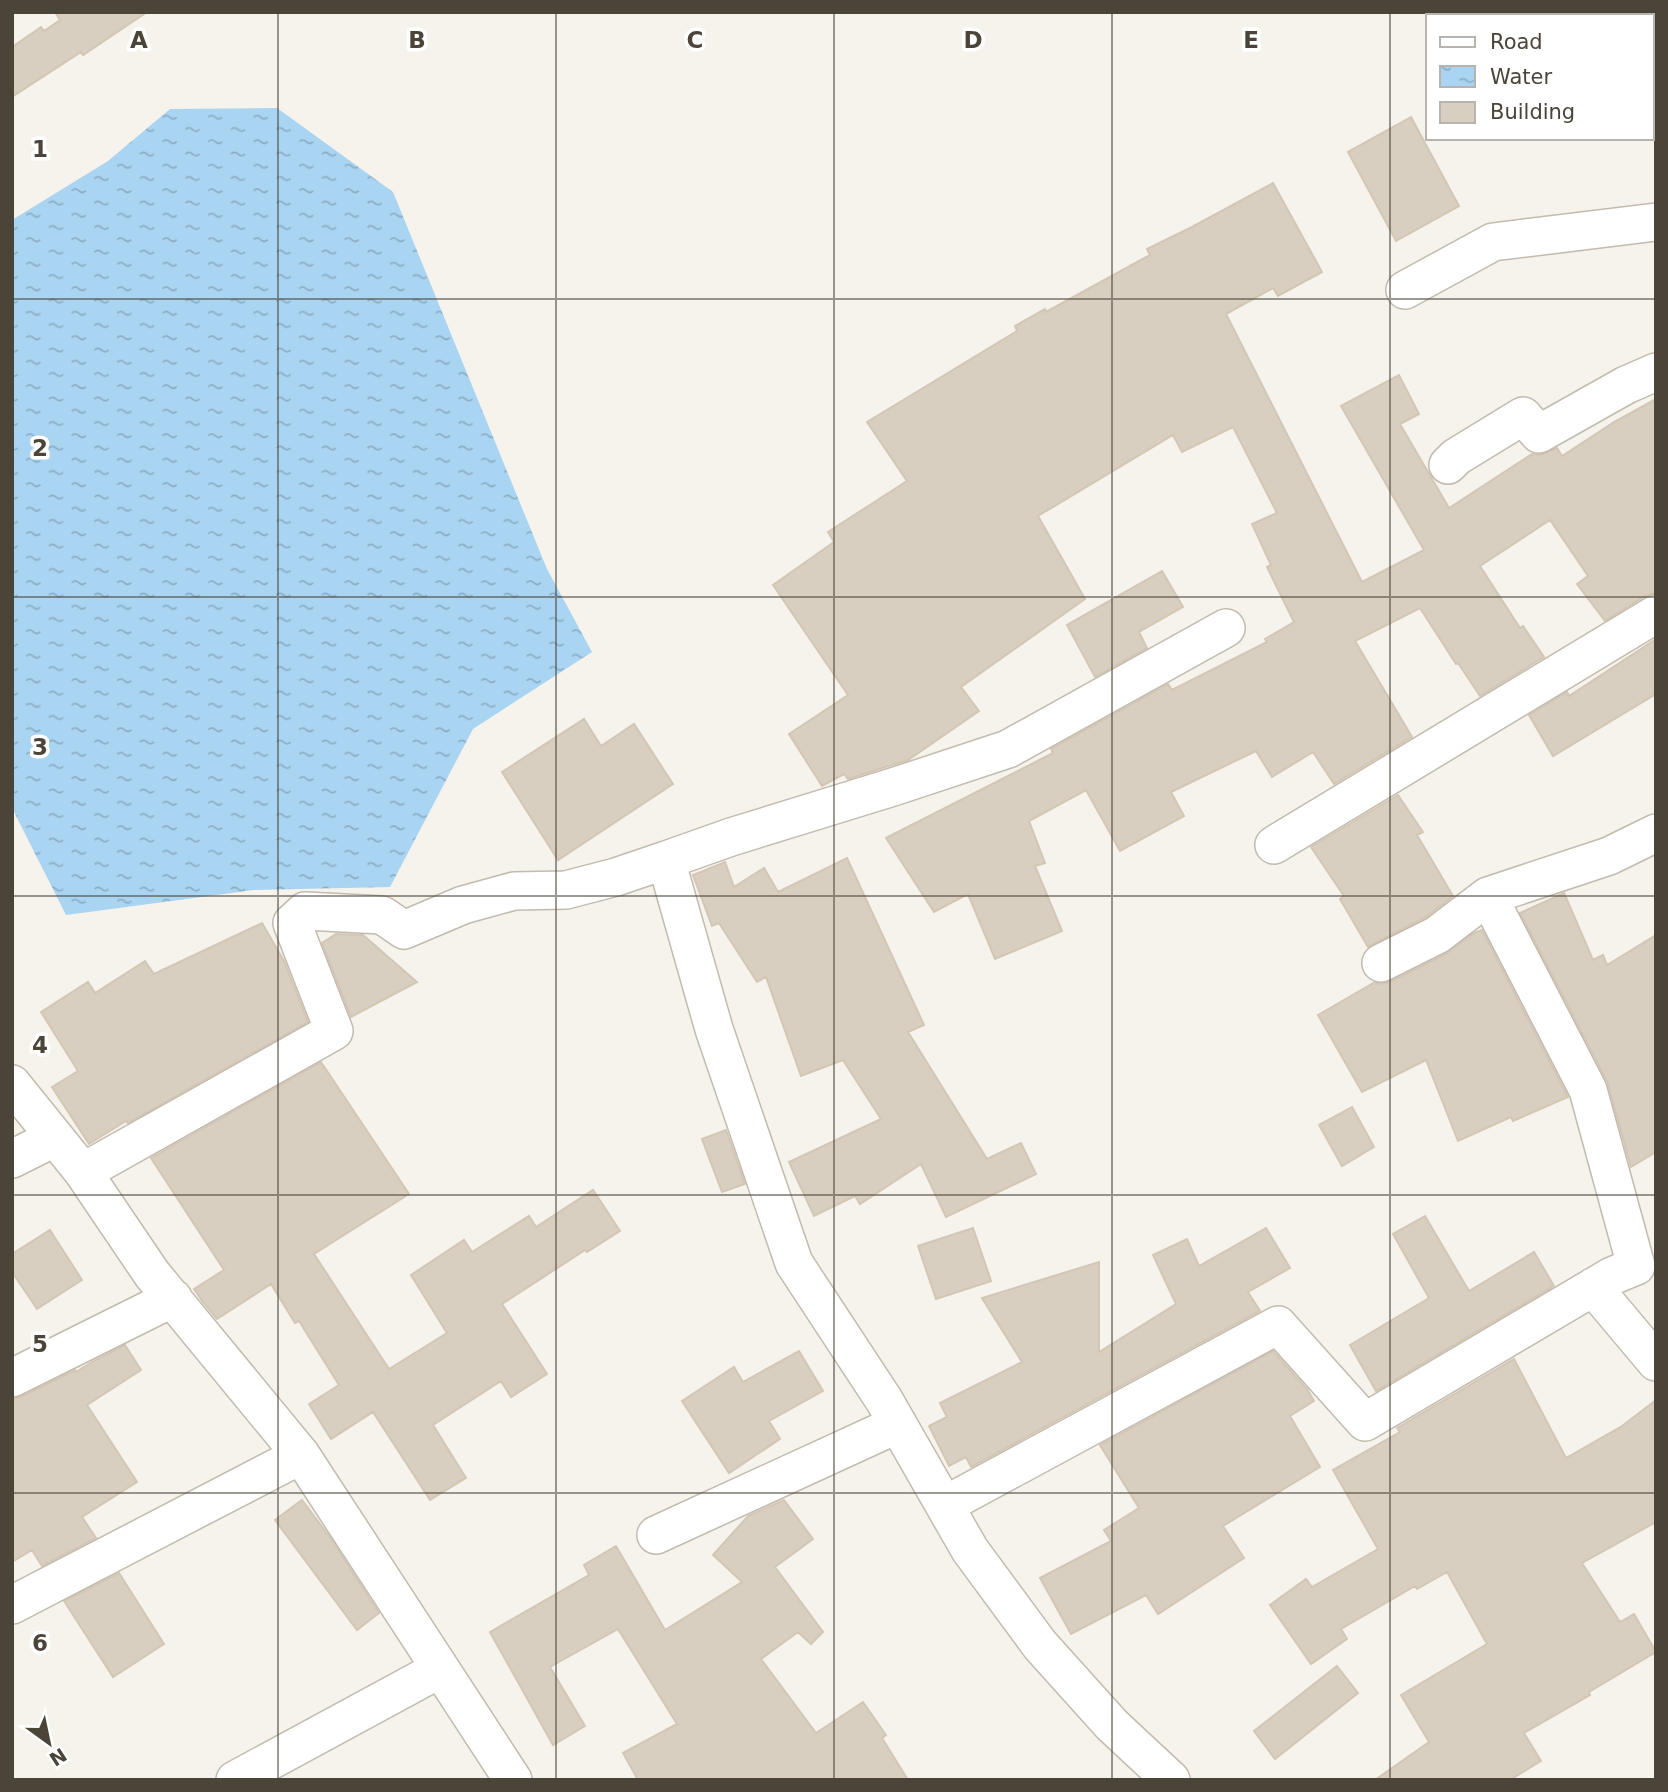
<svg xmlns="http://www.w3.org/2000/svg" width="1668" height="1792" font-family="'DejaVu Sans',sans-serif">
<defs>
<pattern id="water-ripples" width="26" height="14" patternUnits="userSpaceOnUse" patternTransform="scale(1.75)"><rect width="26" height="14" fill="#a9d4f2"/><path d="M2 4q2-2 4 0t4 0M15 11q2-2 4 0t4 0" fill="none" stroke="#8caec5"/></pattern>
</defs>
<rect width="100%" height="100%" fill="#f6f3ec"/>
<path fill="url(#water-ripples)" d="M 277,108 L 393,192 L 547,569 L 592,652 L 473,729 L 390,887 L 254,890 L 66,915 L 12,808 L 12,220 L 108,161 L 170,109 Z"/>
<path fill="#d8cfc1" stroke="#d3c7b4" stroke-width="2" d="M 55,12 L 147,12 L 83,55 L 81,52 L 12,97 L 12,47 L 41,27 L 44,31 L 60,20 Z
M 1411,117 L 1459,206 L 1396,241 L 1348,152 Z
M 1273,183 L 1322,272 L 1278,296 L 1273,288 L 1226,314 L 1362,582 L 1424,550 L 1341,406 L 1399,375 L 1419,414 L 1400,424 L 1449,508 L 1532,454 L 1541,455 L 1557,448 L 1562,456 L 1614,422 L 1656,399 L 1656,593 L 1645,596 L 1605,621 L 1577,584 L 1588,576 L 1550,520 L 1480,566 L 1520,628 L 1523,626 L 1544,657 L 1480,696 L 1458,663 L 1456,664 L 1420,608 L 1355,641 L 1412,737 L 1334,784 L 1313,752 L 1272,777 L 1256,751 L 1171,792 L 1184,816 L 1120,851 L 1086,790 L 1029,821 L 1045,863 L 1035,866 L 1062,931 L 995,959 L 968,894 L 934,912 L 886,838 L 1053,753 L 1051,749 L 1168,684 L 1172,690 L 1267,642 L 1265,639 L 1294,622 L 1267,567 L 1271,565 L 1252,524 L 1277,513 L 1233,427 L 1182,452 L 1173,435 L 1038,516 L 1085,599 L 961,687 L 979,711 L 908,760 L 848,779 L 844,774 L 822,786 L 789,734 L 848,695 L 773,585 L 834,542 L 828,532 L 907,481 L 867,422 L 1017,331 L 1015,326 L 1045,309 L 1046,312 L 1150,255 L 1147,249 L 1192,227 Z
M 1162,571 L 1183,607 L 1139,632 L 1147,648 L 1095,677 L 1067,625 Z
M 1656,639 L 1656,694 L 1553,756 L 1529,715 L 1567,692 L 1569,696 Z
M 584,719 L 601,746 L 634,724 L 673,784 L 558,860 L 502,772 Z
M 1398,795 L 1423,832 L 1417,835 L 1453,896 L 1426,917 L 1368,947 L 1340,899 L 1344,896 L 1311,847 Z
M 847,858 L 924,1025 L 908,1032 L 987,1159 L 1021,1143 L 1036,1174 L 946,1217 L 921,1164 L 860,1204 L 855,1196 L 814,1216 L 789,1162 L 881,1119 L 843,1060 L 801,1076 L 766,977 L 757,982 L 719,923 L 712,926 L 693,875 L 725,862 L 734,887 L 764,868 L 778,892 Z
M 1564,893 L 1593,960 L 1603,955 L 1607,965 L 1656,935 L 1656,1152 L 1631,1167 L 1607,1081 L 1520,913 Z
M 262,923 L 284,961 L 308,1022 L 128,1123 L 126,1121 L 89,1144 L 52,1087 L 78,1071 L 41,1012 L 88,982 L 95,993 L 145,961 L 154,974 Z
M 1482,930 L 1568,1097 L 1513,1121 L 1511,1117 L 1458,1141 L 1426,1060 L 1362,1092 L 1318,1015 L 1375,982 L 1380,984 L 1390,982 L 1446,954 L 1474,933 Z
M 336,934 L 363,935 L 417,982 L 351,1017 L 322,943 Z
M 321,1062 L 409,1194 L 314,1254 L 389,1369 L 447,1333 L 411,1275 L 464,1240 L 472,1252 L 529,1216 L 536,1227 L 593,1190 L 620,1231 L 587,1252 L 585,1250 L 502,1304 L 547,1374 L 511,1397 L 501,1381 L 433,1425 L 466,1478 L 430,1500 L 373,1412 L 331,1439 L 309,1404 L 339,1385 L 299,1321 L 295,1323 L 271,1284 L 217,1319 L 202,1301 L 194,1289 L 224,1270 L 151,1158 Z
M 1352,1107 L 1374,1147 L 1342,1166 L 1319,1125 Z
M 726,1130 L 745,1184 L 722,1192 L 702,1139 Z
M 1425,1216 L 1469,1291 L 1534,1252 L 1554,1286 L 1376,1391 L 1350,1345 L 1429,1298 L 1393,1234 Z
M 973,1228 L 991,1281 L 936,1299 L 918,1246 Z
M 1266,1228 L 1290,1268 L 1248,1292 L 1260,1311 L 971,1467 L 966,1457 L 949,1466 L 929,1426 L 947,1417 L 940,1403 L 1022,1362 L 982,1298 L 1099,1262 L 1099,1352 L 1176,1304 L 1153,1255 L 1187,1239 L 1199,1266 Z
M 50,1230 L 82,1280 L 37,1309 L 12,1272 L 12,1254 Z
M 125,1345 L 141,1370 L 87,1405 L 137,1482 L 82,1517 L 96,1538 L 42,1566 L 32,1550 L 12,1562 L 12,1399 L 21,1397 L 75,1370 L 76,1372 L 92,1362 Z
M 799,1351 L 823,1391 L 769,1421 L 780,1439 L 729,1473 L 682,1401 L 734,1367 L 743,1382 Z
M 1273,1351 L 1307,1389 L 1314,1401 L 1290,1416 L 1320,1467 L 1223,1526 L 1244,1558 L 1158,1614 L 1146,1595 L 1071,1634 L 1040,1578 L 1111,1541 L 1104,1530 L 1139,1508 L 1100,1445 Z
M 1514,1359 L 1566,1458 L 1622,1426 L 1656,1400 L 1656,1522 L 1582,1563 L 1620,1622 L 1634,1614 L 1656,1652 L 1589,1692 L 1590,1695 L 1524,1733 L 1541,1761 L 1510,1780 L 1375,1780 L 1429,1742 L 1401,1695 L 1487,1644 L 1447,1572 L 1417,1589 L 1415,1586 L 1341,1629 L 1347,1639 L 1311,1664 L 1270,1605 L 1306,1579 L 1312,1587 L 1378,1549 L 1333,1470 L 1400,1432 L 1397,1428 Z
M 302,1500 L 329,1536 L 379,1613 L 357,1630 L 275,1520 Z
M 784,1500 L 813,1539 L 775,1567 L 823,1632 L 811,1644 L 798,1632 L 761,1659 L 816,1733 L 863,1702 L 886,1735 L 882,1738 L 908,1780 L 638,1780 L 623,1753 L 677,1724 L 618,1629 L 550,1667 L 585,1726 L 553,1745 L 490,1632 L 589,1575 L 584,1565 L 616,1546 L 665,1630 L 742,1582 L 713,1555 L 748,1516 Z
M 119,1573 L 164,1644 L 113,1677 L 64,1601 Z
M 1337,1666 L 1358,1693 L 1275,1759 L 1254,1731 Z"/>
<g fill="none" stroke-linecap="round" stroke-linejoin="round">
<defs>
<path id="minor" d="M 1405,290 L 1493,242 L 1656,222
M 1448,465 L 1456,457 L 1523,416 L 1539,434 L 1626,385 L 1656,372
M 1274,845 L 1656,614
M 666,860 L 731,837 L 893,787 L 1008,749 L 1226,628
M 1381,963 L 1437,935 L 1488,896 L 1609,856 L 1656,833
M 12,1084 L 83,1172 L 152,1274 L 301,1455 L 513,1780
M 12,1159 L 54,1138
M 83,1172 L 334,1031 L 292,923 L 305,911 L 382,915 L 404,930 L 463,905 L 514,891 L 566,890 L 616,877 L 666,860 L 714,1029 L 794,1263 L 884,1400 L 970,1550 L 1040,1645 L 1112,1725 L 1171,1780
M 1593,1287 L 1656,1362
M 12,1378 L 173,1298
M 945,1505 L 1278,1325 L 1365,1422 L 1612,1276 L 1636,1266 L 1588,1090 L 1488,896
M 656,1535 L 898,1424
M 12,1605 L 301,1455
M 235,1780 L 440,1669"/>
</defs>
<use href="#minor" stroke="#c2bbae" stroke-width="40"/>
<use href="#minor" stroke="#fff" stroke-width="37"/>
</g>
<path fill="none" stroke="#4b4439" stroke-width="2" stroke-opacity="0.55" d="M 278,12 L 278,1780M 556,12 L 556,1780M 834,12 L 834,1780M 1112,12 L 1112,1780M 1390,12 L 1390,1780M 12,299 L 1656,299M 12,597 L 1656,597M 12,896 L 1656,896M 12,1195 L 1656,1195M 12,1493 L 1656,1493"/>
<g font-size="23" text-anchor="middle" font-weight="bold" fill="#4b4439" stroke="#fff" stroke-width="7" stroke-linejoin="round" paint-order="stroke">
<text x="139" y="48">A</text>
<text x="417" y="48">B</text>
<text x="695" y="48">C</text>
<text x="973" y="48">D</text>
<text x="1251" y="48">E</text>
<text x="40" y="157">1</text>
<text x="40" y="456">2</text>
<text x="40" y="755">3</text>
<text x="40" y="1053">4</text>
<text x="40" y="1352">5</text>
<text x="40" y="1651">6</text>
</g>
<rect width="1668" height="1792" fill="none" stroke="#4b4439" stroke-width="28"/>
<rect x="1426" y="14" width="228" height="126" fill="#ffffff" stroke="#b7b4b0" stroke-width="2"/>
<rect x="1440" y="37" width="35" height="10" fill="#ffffff" stroke="#b7b4b0" stroke-width="2"/>
<text x="1490" y="49" font-size="21" fill="#4b4439">Road</text>
<rect x="1440" y="66" width="35" height="21" fill="url(#water-ripples)" stroke="#b7b4b0" stroke-width="2"/>
<text x="1490" y="84" font-size="21" fill="#4b4439">Water</text>
<rect x="1440" y="102" width="35" height="21" fill="#d8cfc1" stroke="#b7b4b0" stroke-width="2"/>
<text x="1490" y="119" font-size="21" fill="#4b4439">Building</text>
<g transform="translate(49 1743) rotate(147)" stroke="#ffffff" stroke-width="5" paint-order="stroke">
<path d="M0-5L12 26L0 18L-12 26Z" fill="#4b4439"/>
<text y="-10" font-size="19" font-weight="bold" text-anchor="middle" fill="#4b4439">N</text>
</g>
</svg>
